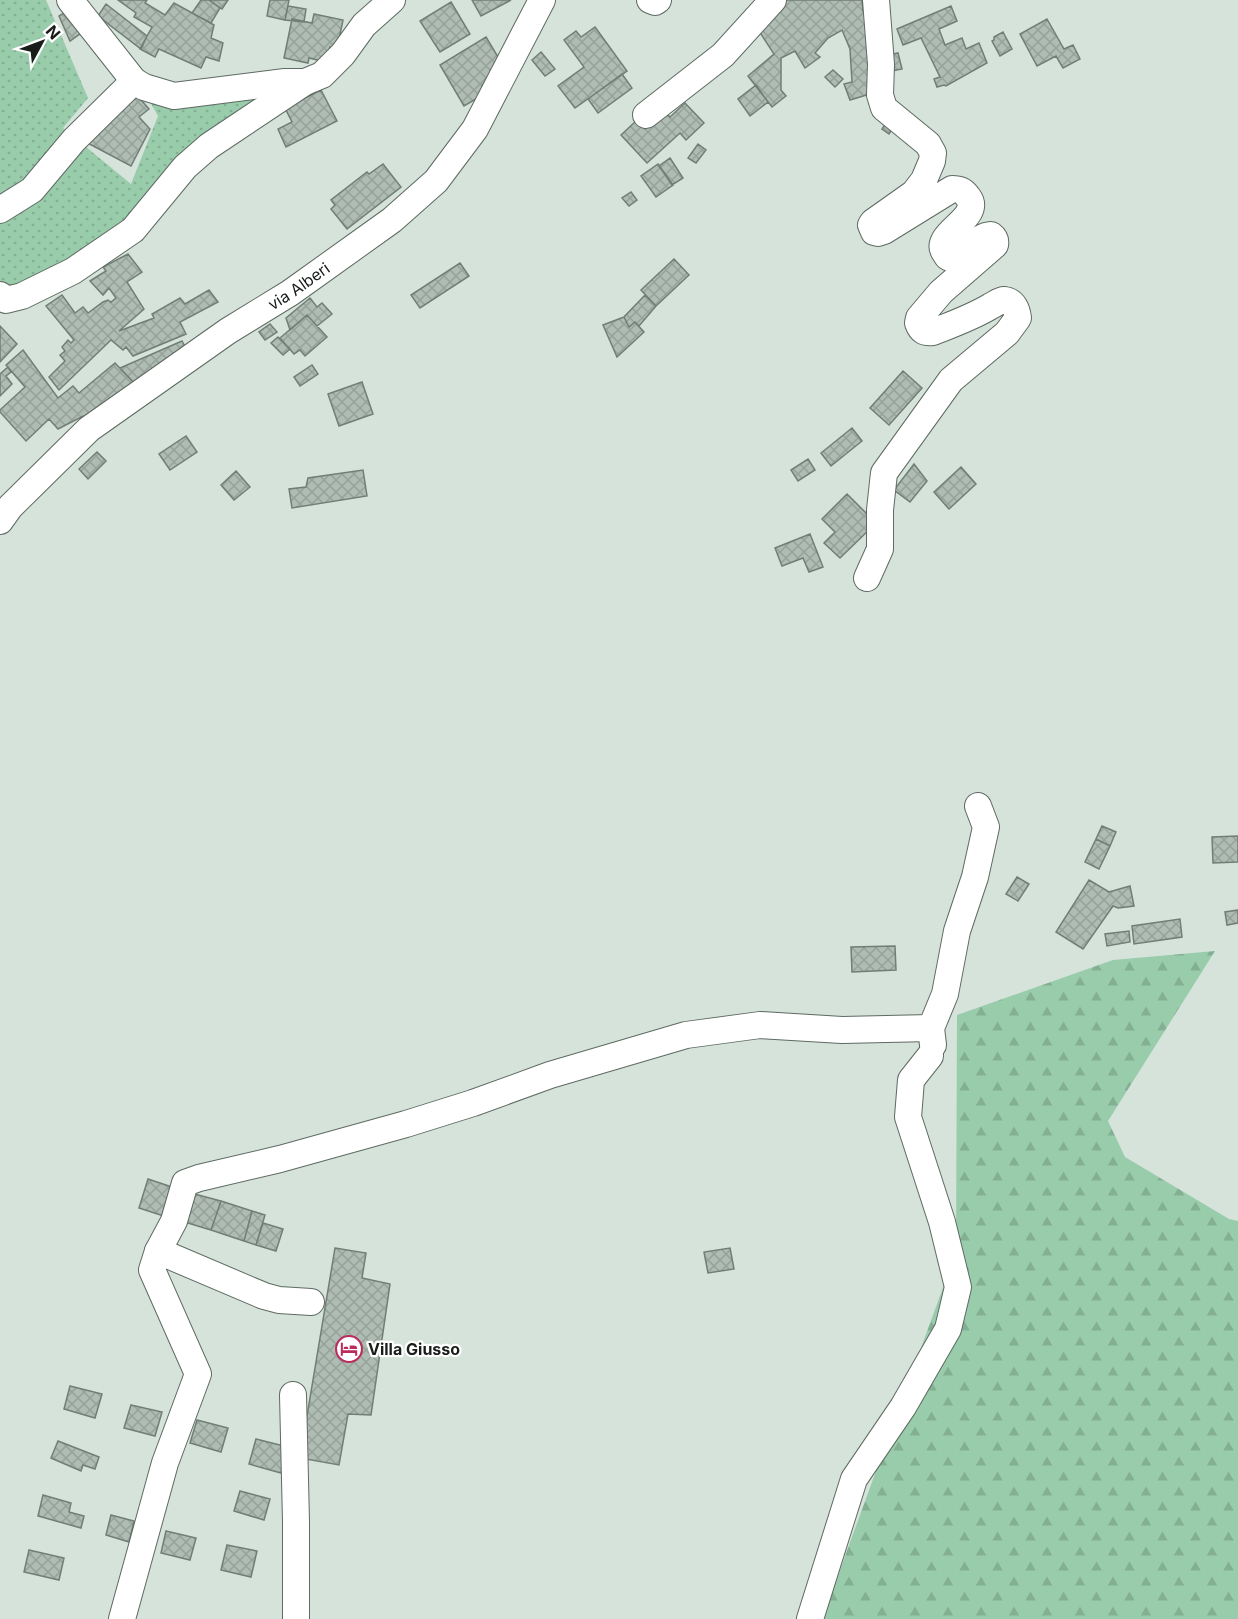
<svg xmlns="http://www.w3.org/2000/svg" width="1238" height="1619" font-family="Inter,sans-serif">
<defs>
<pattern id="grass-dots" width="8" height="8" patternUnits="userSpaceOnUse" patternTransform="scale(1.5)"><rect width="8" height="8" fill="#99ccab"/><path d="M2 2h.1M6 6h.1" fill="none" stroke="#83af93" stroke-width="1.8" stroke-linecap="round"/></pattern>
<pattern id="forest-firs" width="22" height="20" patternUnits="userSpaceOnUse" patternTransform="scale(1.5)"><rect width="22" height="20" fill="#99ccab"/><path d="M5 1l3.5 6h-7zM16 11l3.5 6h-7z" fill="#83af93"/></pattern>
<pattern id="building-cross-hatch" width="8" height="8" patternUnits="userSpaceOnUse" patternTransform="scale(1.5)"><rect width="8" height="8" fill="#aebcb3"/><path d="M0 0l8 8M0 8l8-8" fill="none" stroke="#95a199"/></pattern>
</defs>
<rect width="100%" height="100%" fill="#d5e3da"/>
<path fill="url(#grass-dots)" d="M 0,0 L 46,0 L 88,98 L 63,128 L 131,184 L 158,116 L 149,100 L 286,89 L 129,226 L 9,294 L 0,282 Z"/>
<path fill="url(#forest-firs)" d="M 1215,951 L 1108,1121 L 1125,1157 L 1229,1219 L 1238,1221 L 1238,1619 L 810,1619 L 837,1578 L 956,1252 L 957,1015 L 1113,960 Z"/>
<path fill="url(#building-cross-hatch)" stroke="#717e76" stroke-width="1.5" d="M 118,0 L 147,0 L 145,3 L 165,15 L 174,3 L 214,25 L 211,38 L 223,43 L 219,61 L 206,57 L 201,68 L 159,49 L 155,57 L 140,49 L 152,27 L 134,17 L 136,13 Z
M 201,0 L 209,0 L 220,8 L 211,23 L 192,13 Z
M 209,0 L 228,0 L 222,9 Z
M 270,0 L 289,0 L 285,20 L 267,16 Z
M 472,0 L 511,0 L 481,16 Z
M 776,0 L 862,0 L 863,11 L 872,8 L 870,94 L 850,100 L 844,84 L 852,82 L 850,49 L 842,30 L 828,38 L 815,53 L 820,57 L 805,68 L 795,51 L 781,58 L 781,90 L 786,96 L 772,107 L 748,76 L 774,54 L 757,28 Z
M 451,2 L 470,34 L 440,52 L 420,21 Z
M 106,4 L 147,36 L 141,49 L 98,16 Z
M 288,6 L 306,9 L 304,22 L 285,20 Z
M 951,6 L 957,21 L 939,29 L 945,45 L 962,38 L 966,49 L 979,43 L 987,63 L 946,86 L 944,85 L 937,87 L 934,79 L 940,77 L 921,38 L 903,45 L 897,29 Z
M 67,11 L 84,31 L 70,41 L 59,16 Z
M 314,14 L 343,20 L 337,49 L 330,47 L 326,62 L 309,58 L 308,63 L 284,58 L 292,19 L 312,23 Z
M 1047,19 L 1064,49 L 1073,45 L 1080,59 L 1063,68 L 1056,56 L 1037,66 L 1020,34 Z
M 595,27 L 627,71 L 575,108 L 558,86 L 584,67 L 564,40 L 576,31 L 581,37 Z
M 1003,32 L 1012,49 L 1000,56 L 992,41 L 994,40 L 994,37 Z
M 486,37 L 501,62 L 482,86 L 486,93 L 464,106 L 440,65 Z
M 541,52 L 555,69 L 545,76 L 532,60 Z
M 898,53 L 902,69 L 886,72 L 883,56 Z
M 833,70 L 843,79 L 835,87 L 825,77 Z
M 622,74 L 632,88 L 598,113 L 588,99 Z
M 756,85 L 768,102 L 750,116 L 738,99 Z
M 321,90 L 337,121 L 286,147 L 278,129 L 292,122 L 285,108 Z
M 135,93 L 149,109 L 139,117 L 150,129 L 131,166 L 82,140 Z
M 685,103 L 704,123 L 686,140 L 680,133 L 647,163 L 621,135 L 637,120 L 645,129 L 664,111 L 670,117 Z
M 886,123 L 893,128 L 889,134 L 882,129 Z
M 698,144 L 706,150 L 696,163 L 688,158 Z
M 670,158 L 683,178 L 672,185 L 659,166 Z
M 383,164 L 401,187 L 347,229 L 331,209 L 335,205 L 331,200 L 367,172 L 369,174 Z
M 658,164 L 673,185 L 656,197 L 641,176 Z
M 631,192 L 637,200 L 629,206 L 622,198 Z
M 128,254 L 142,272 L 127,282 L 144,309 L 119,331 L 154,318 L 152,314 L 180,298 L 185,304 L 209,290 L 218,302 L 180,322 L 186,334 L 133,356 L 126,347 L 123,350 L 111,340 L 59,390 L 49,377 L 65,361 L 60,355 L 65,351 L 62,347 L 68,340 L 71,343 L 74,340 L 46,306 L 62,295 L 75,313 L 83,307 L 88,313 L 103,302 L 108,300 L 111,302 L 116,298 L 109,288 L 103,295 L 90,281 L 106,271 L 103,267 Z
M 674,259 L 689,275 L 656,306 L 641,290 Z
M 460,263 L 469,276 L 420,308 L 411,295 Z
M 645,295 L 656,306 L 639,326 L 635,322 L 629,327 L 624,317 Z
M 310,298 L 317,307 L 322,303 L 332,314 L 317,326 L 307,315 L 290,330 L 286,318 Z
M 307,315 L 327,337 L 305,356 L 300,350 L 294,354 L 280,338 Z
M 624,317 L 629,327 L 635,322 L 644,332 L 617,357 L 603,325 Z
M 270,324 L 277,332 L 265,340 L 259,332 Z
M 0,326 L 17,344 L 0,362 Z
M 278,337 L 290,349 L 283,355 L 271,343 Z
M 182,341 L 187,350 L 138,387 L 120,368 Z
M 23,350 L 58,398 L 73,386 L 79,393 L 115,363 L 134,383 L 86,418 L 83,416 L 58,429 L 49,419 L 26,441 L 0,412 L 0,410 L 25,387 L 6,365 Z
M 312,365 L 318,374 L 300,386 L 294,377 Z
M 8,367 L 11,372 L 6,376 L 12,384 L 0,396 L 0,374 Z
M 903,371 L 922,388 L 889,425 L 870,408 Z
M 362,382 L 373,414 L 339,426 L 328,394 Z
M 852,428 L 862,441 L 831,466 L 821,453 Z
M 186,436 L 197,452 L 170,470 L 159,454 Z
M 97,452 L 106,461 L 88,479 L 79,469 Z
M 808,459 L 815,470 L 798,481 L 791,470 Z
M 914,464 L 927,481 L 910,502 L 894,490 Z
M 961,467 L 976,484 L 949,509 L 934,492 Z
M 363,470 L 367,496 L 292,508 L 289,489 L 306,487 L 308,478 Z
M 236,471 L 250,487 L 234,500 L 221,485 Z
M 847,494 L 876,523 L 840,558 L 824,543 L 835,532 L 822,519 Z
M 810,534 L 823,567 L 809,572 L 803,558 L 782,566 L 775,548 Z
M 1102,826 L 1116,832 L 1110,846 L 1096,839 Z
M 1238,836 L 1238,862 L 1213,863 L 1212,837 Z
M 1096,839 L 1110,846 L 1099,869 L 1085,862 Z
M 1017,877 L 1029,884 L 1018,901 L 1006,894 Z
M 1089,880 L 1109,892 L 1130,886 L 1134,906 L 1118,908 L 1113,906 L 1083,949 L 1056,932 Z
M 1238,910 L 1238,923 L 1227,925 L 1225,912 Z
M 1180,919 L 1182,937 L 1134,944 L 1132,926 Z
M 1129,931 L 1130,942 L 1107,946 L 1105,934 Z
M 895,946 L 896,970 L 852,972 L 851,947 Z
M 148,1179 L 178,1189 L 170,1218 L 139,1208 Z
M 187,1192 L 221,1201 L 211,1230 L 178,1220 Z
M 221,1201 L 252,1211 L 244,1241 L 211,1230 Z
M 252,1211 L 265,1215 L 256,1245 L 244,1241 Z
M 263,1223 L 283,1229 L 276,1251 L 256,1245 Z
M 335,1248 L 366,1253 L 362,1278 L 390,1284 L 371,1415 L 348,1414 L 339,1465 L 300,1458 Z
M 730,1248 L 734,1269 L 708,1273 L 704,1252 Z
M 70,1386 L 102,1394 L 95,1418 L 64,1409 Z
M 131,1405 L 162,1412 L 155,1436 L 124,1428 Z
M 197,1420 L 228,1428 L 221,1452 L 190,1443 Z
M 256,1439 L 288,1447 L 281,1473 L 249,1464 Z
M 58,1441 L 99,1457 L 95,1469 L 83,1465 L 81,1471 L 51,1458 Z
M 240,1491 L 270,1499 L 264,1520 L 234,1511 Z
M 43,1495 L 71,1503 L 69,1512 L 84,1516 L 81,1528 L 38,1516 Z
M 111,1515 L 134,1521 L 129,1542 L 106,1535 Z
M 166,1531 L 196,1538 L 190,1560 L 161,1553 Z
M 227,1545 L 257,1551 L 251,1577 L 221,1570 Z
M 29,1550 L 64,1558 L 59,1580 L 24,1572 Z"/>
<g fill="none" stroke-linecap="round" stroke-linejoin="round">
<defs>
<g id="minor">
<path d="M 70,0 L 134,81"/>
<path d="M 650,0 L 655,2 L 658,0"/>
<path d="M 646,115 L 723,55 L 773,0"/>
<path d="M 0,210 L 32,190 L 74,140 L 134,81 L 144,87 L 174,96 L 285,82 L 305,82 L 322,75 L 343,54 L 364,25 L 392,0"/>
<path d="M 0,295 L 6,300 L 22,296 L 73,271 L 133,230 L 185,167 L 209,146 L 305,82"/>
<path id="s1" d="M 0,521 L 10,507 L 89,429 L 228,331 L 290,293 L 392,220 L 436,181 L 475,129 L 542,0"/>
<path d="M 867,578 L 880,549 L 880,510 L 884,473 L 951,380 L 1007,333 L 1018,318 C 1017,310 1014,301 1004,300 C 1000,300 995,304 991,306 C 973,317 953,324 933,332 C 924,333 921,331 918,323 L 919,318 L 941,292 L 995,245 C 996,240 995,238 991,235 C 979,235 965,253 953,259 C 947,257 948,258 945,253 C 931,234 984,218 968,197 C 963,190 959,189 952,189 L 884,231 L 878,233 L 874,232 L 871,225 L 873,222 L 914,193 L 924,180 L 932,161 L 933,153 L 928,144 L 884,108 L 880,95 L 881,64 L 876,0"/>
<path d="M 933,1045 L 931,1028 L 945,994 L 957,931 L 975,877 L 986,827 L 978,806"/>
<path d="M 158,1251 L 264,1296 L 279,1300 L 311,1302"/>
<path d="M 293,1395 L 296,1522 L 296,1619"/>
<path d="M 122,1619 L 165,1463 L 198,1374 L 152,1270 L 158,1251 L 174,1221 L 185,1183 L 199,1178 L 280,1159 L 406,1124 L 473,1103 L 550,1075 L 686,1035 L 760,1025 L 842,1030 L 931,1028"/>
<path d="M 810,1619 L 854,1479 L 903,1407 L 948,1329 L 958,1287 L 942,1222 L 908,1117 L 911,1080 L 930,1056"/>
</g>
</defs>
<use href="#minor" stroke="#5e6a62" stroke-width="28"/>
<use href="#minor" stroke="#fff" stroke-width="26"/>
</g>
<defs>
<symbol id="hotel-ring" viewBox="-11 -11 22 22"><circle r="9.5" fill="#fff" stroke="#ba2c5c" stroke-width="1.5"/><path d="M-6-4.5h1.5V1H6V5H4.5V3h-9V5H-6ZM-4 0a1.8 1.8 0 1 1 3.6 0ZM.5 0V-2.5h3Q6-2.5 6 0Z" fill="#ba2c5c"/></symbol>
</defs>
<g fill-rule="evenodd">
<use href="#hotel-ring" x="334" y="1334" width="30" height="30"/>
</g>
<g text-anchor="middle" stroke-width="4.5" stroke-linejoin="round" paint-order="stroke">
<g font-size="16" fill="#181d19" stroke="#fff">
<text dy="6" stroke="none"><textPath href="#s1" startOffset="382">via Alberi</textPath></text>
</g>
<g font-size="16" font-weight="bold" fill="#181d19" stroke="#fff" text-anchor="start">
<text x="368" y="1355">Villa Giusso</text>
</g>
</g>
<g transform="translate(42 42) rotate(49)" stroke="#ffffff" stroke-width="4.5" paint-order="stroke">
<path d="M0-4.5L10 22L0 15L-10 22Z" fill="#181d19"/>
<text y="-9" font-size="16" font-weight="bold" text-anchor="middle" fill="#181d19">N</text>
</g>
</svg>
